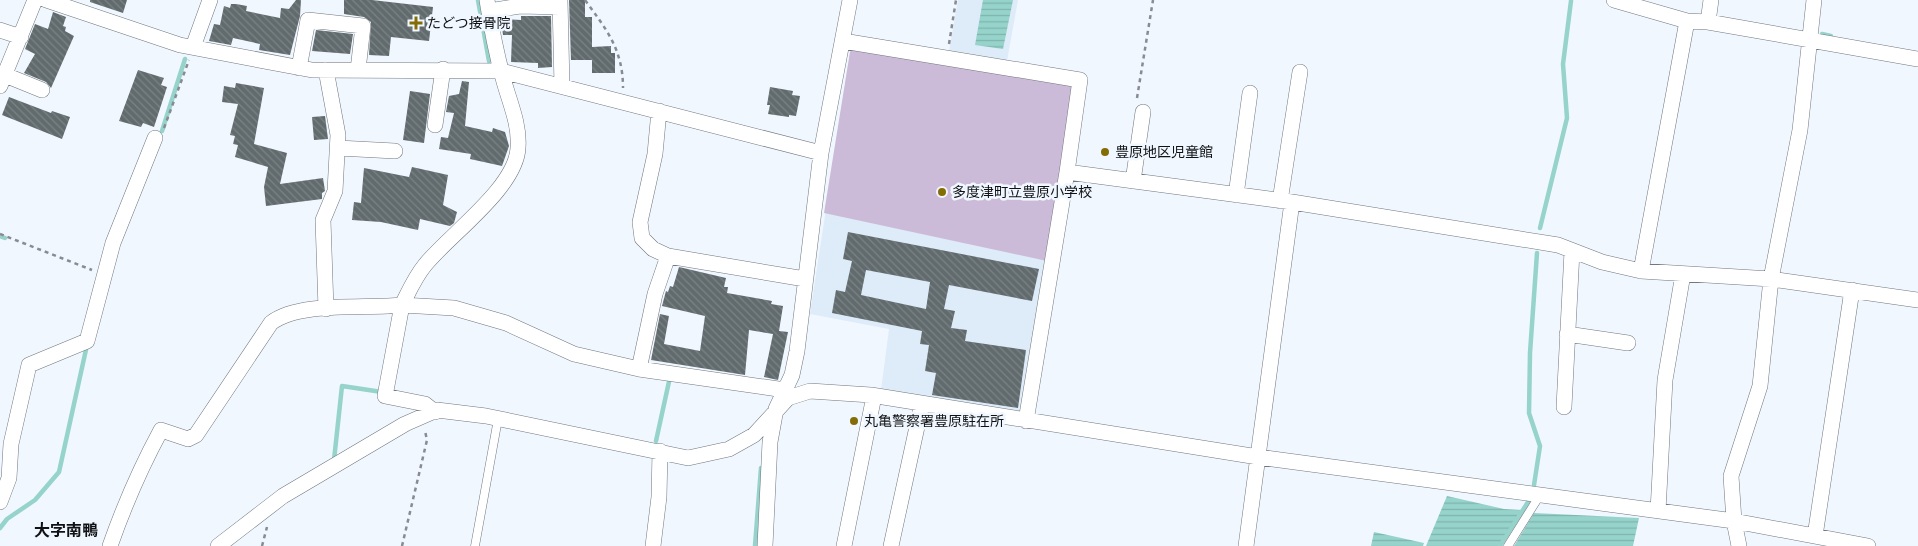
<svg xmlns="http://www.w3.org/2000/svg" width="1918" height="546" font-family="'DM Sans','Noto Sans JP',sans-serif">
<defs>
<pattern id="water-rules" width="6" height="5" patternUnits="userSpaceOnUse" patternTransform="scale(1.25)"><rect width="6" height="5" fill="#95d3cb"/><path d="M0 2.5h6" fill="none" stroke="#7fb4ad"/></pattern>
<pattern id="building-back-hatch" width="6" height="6" patternUnits="userSpaceOnUse" patternTransform="scale(1.25)"><rect width="6" height="6" fill="#616b6e"/><path d="M-1 5l2 2M0 0l6 6M5-1l2 2" fill="none" stroke="#7b8284"/></pattern>
</defs>
<rect width="100%" height="100%" fill="#f0f7ff"/>
<path fill="#deebf9" d="M 958,0 L 1018,0 L 1005,72 L 1061,171 L 1020,413 L 881,390 L 889,329 L 810,314 L 850,52 L 853,48 L 947,63 Z"/>
<path fill="#ccbbd8" d="M 853,48 L 1072,86 L 1047,261 L 824,213 L 850,52 Z"/>
<path fill="url(#water-rules)" d="M 983,0 L 1013,0 L 1003,49 L 975,45 Z
M 1447,496 L 1504,509 L 1522,510 L 1498,546 L 1426,546 Z
M 1534,513 L 1639,518 L 1633,546 L 1514,546 Z
M 1374,532 L 1424,543 L 1423,546 L 1371,546 Z"/>
<g fill="none" stroke-linecap="round" stroke-linejoin="round">
<path stroke="#95d3cb" stroke-width="4.5" d="M 478,0 L 489,61
M 1822,34 L 1831,36
M 162,131 L 185,59
M 1540,228 L 1567,118 L 1563,64 L 1571,1
M 0,236 L 5,238
M 656,441 L 670,377
M 334,460 L 342,386 L 382,392
M 1534,485 L 1540,446 L 1529,413 L 1530,353 L 1537,253
M 0,528 L 7,519 L 35,500 L 59,472 L 87,345
M 755,546 L 761,468
M 1500,546 L 1528,502"/>
</g>
<path fill="url(#building-back-hatch)" fill-rule="evenodd" d="M 90,0 L 127,0 L 123,13 L 90,2 Z
M 296,0 L 301,0 L 300,16 L 290,55 L 259,50 L 260,44 L 233,38 L 231,45 L 209,41 L 214,24 L 220,25 L 224,6 L 230,8 L 231,4 L 236,4 L 247,6 L 246,11 L 280,18 L 281,8 L 289,9 Z
M 344,0 L 372,0 L 433,7 L 429,41 L 391,37 L 389,56 L 369,55 L 371,22 L 364,17 L 344,14 Z
M 569,0 L 585,0 L 585,17 L 592,17 L 592,47 L 611,46 L 611,53 L 615,53 L 615,73 L 592,73 L 592,60 L 571,60 Z
M 53,12 L 66,17 L 63,26 L 66,27 L 65,31 L 74,36 L 51,88 L 46,82 L 24,73 L 35,54 L 25,49 L 35,24 L 48,29 Z
M 521,16 L 551,16 L 552,67 L 538,68 L 538,63 L 511,62 L 512,35 L 503,35 L 501,19 L 521,20 Z
M 316,30 L 353,34 L 350,54 L 312,51 Z
M 138,70 L 164,78 L 161,85 L 167,87 L 154,127 L 143,123 L 141,127 L 119,121 Z
M 462,81 L 469,82 L 465,126 L 492,132 L 493,128 L 505,132 L 509,146 L 502,166 L 470,159 L 471,154 L 439,149 L 441,137 L 448,138 L 454,113 L 446,112 L 449,96 L 459,94 Z
M 236,83 L 264,88 L 254,144 L 287,153 L 280,184 L 323,178 L 325,191 L 322,193 L 322,199 L 266,206 L 264,187 L 268,167 L 235,157 L 238,145 L 233,144 L 235,136 L 230,135 L 238,104 L 222,102 L 224,86 L 235,88 Z
M 770,87 L 793,91 L 792,95 L 800,96 L 796,116 L 789,115 L 789,117 L 768,114 L 770,105 L 767,105 Z
M 410,91 L 430,94 L 424,143 L 403,140 Z
M 9,97 L 51,113 L 52,111 L 70,117 L 62,139 L 2,115 Z
M 325,116 L 328,139 L 314,140 L 312,117 Z
M 412,167 L 448,175 L 443,205 L 457,212 L 454,223 L 450,226 L 420,219 L 418,230 L 381,222 L 352,220 L 354,202 L 361,203 L 364,168 L 409,177 Z
M 848,232 L 1039,269 L 1032,301 L 949,285 L 944,309 L 955,311 L 951,328 L 967,330 L 965,341 L 1026,350 L 1018,408 L 932,395 L 936,373 L 925,371 L 929,345 L 920,344 L 922,331 L 832,313 L 836,290 L 845,292 L 852,261 L 843,259 ZM 866,270 L 930,282 L 926,309 L 861,295 Z
M 679,267 L 726,278 L 724,287 L 728,287 L 727,293 L 772,301 L 771,304 L 783,306 L 779,331 L 788,332 L 778,380 L 764,377 L 773,334 L 749,330 L 745,375 L 651,360 L 660,314 L 669,316 L 664,344 L 700,351 L 705,316 L 662,306 L 666,291 L 668,292 L 670,286 L 673,287 Z"/>
<g fill="none" stroke-linecap="round" stroke-linejoin="round">
<defs>
<path id="lane" d="M 475,546 L 498,419
M 1508,546 L 1540,495"/>
<path id="street" d="M 46,0 L 180,45 L 312,70 L 501,71 L 821,153
M 560,0 L 562,86
M 1614,0 L 1687,21 L 1708,22 L 1918,59
M 520,6 L 560,7
M 489,11 L 520,6 L 521,0
M 1708,22 L 1711,0
M 0,30 L 21,37
M 843,41 L 1080,80 L 1067,172
M 193,47 L 210,0
M 299,68 L 308,20 L 363,26 L 358,70
M 5,75 L 42,90
M 0,86 L 35,0
M 659,111 L 655,154 L 640,222 L 642,238 L 653,249 L 668,256 L 805,279
M 435,125 L 443,69
M 338,148 L 395,151
M 1133,181 L 1143,112
M 1236,195 L 1250,93
M 1280,201 L 1300,72
M 1641,271 L 1687,21
M 326,309 L 323,220 L 335,191 L 338,135 L 326,70
M 1567,334 L 1628,343
M 639,369 L 655,294 L 668,256
M 1564,407 L 1572,251
M 435,412 L 425,404 L 385,396 L 402,305 L 454,308 L 506,323 L 574,354 L 639,369 L 785,390
M 1026,421 L 1067,172 L 1292,202 L 1558,245 L 1602,262 L 1641,271 L 1771,279 L 1918,300
M 0,502 L 9,478 L 11,444 L 29,365 L 87,341 L 113,243 L 155,138
M 1658,511 L 1665,380 L 1683,274
M 1815,536 L 1852,290
M 111,546 L 110,546 C 124,506 141,467 161,430 L 188,439 L 196,435 L 271,323 C 299,301 367,309 402,305 C 409,291 415,277 425,265 C 449,235 516,188 518,148 C 520,124 509,101 503,78 C 496,52 491,26 487,0
M 218,546 L 283,496 L 405,424 L 437,410 L 486,416 L 688,458 L 729,449 L 754,435 L 788,398 L 810,391 L 871,395 L 1258,457 L 1734,521 L 1868,546
M 653,546 L 659,497 L 660,451
M 765,546 L 770,442 L 776,409 L 792,375 L 797,351 L 821,153 L 850,0
M 844,546 L 874,396
M 891,546 L 922,404
M 1246,546 L 1292,202
M 1739,546 L 1734,521 L 1731,476 L 1760,386 L 1771,279 L 1800,130 L 1814,0"/>
</defs>
<use href="#lane" stroke="#70777e" stroke-width="9"/>
<use href="#street" stroke="#70777e" stroke-width="16"/>
<path stroke="#888c92" stroke-width="2.5" stroke-dasharray="4 4" stroke-linecap="butt" d="M 585,0 C 606,29 623,49 623,88
M 949,44 L 956,0
M 1137,98 L 1153,0
M 164,128 L 189,60
M 0,234 L 92,270
M 262,546 L 267,527
M 402,546 L 427,440 L 425,431"/>
<use href="#lane" stroke="#fff" stroke-width="8"/>
<use href="#street" stroke="#fff" stroke-width="15"/>
</g>
<g fill="#846c07" stroke="#f0f7ff" stroke-width="2">
<path d="M413.5 15.5h5v5h5v5h-5v5h-5v-5h-5v-5h5z"/>
<circle cx="1105" cy="152" r="5"/>
<circle cx="942" cy="192" r="5"/>
<circle cx="854" cy="421" r="5"/>
</g>
<g text-anchor="middle" stroke-width="5" stroke-linejoin="round" paint-order="stroke">
<g font-size="14" fill="#0f1114" stroke="#f0f7ff" text-anchor="start">
<text x="427" y="28">たどつ接骨院</text>
<text x="1115" y="157">豊原地区児童館</text>
<text x="952" y="197">多度津町立豊原小学校</text>
<text x="864" y="426">丸亀警察署豊原駐在所</text>
</g>
<g font-size="16" font-weight="bold" fill="#0f1114" stroke="#f0f7ff">
<text x="66" y="536">大字南鴨</text>
</g>
</g>
</svg>
